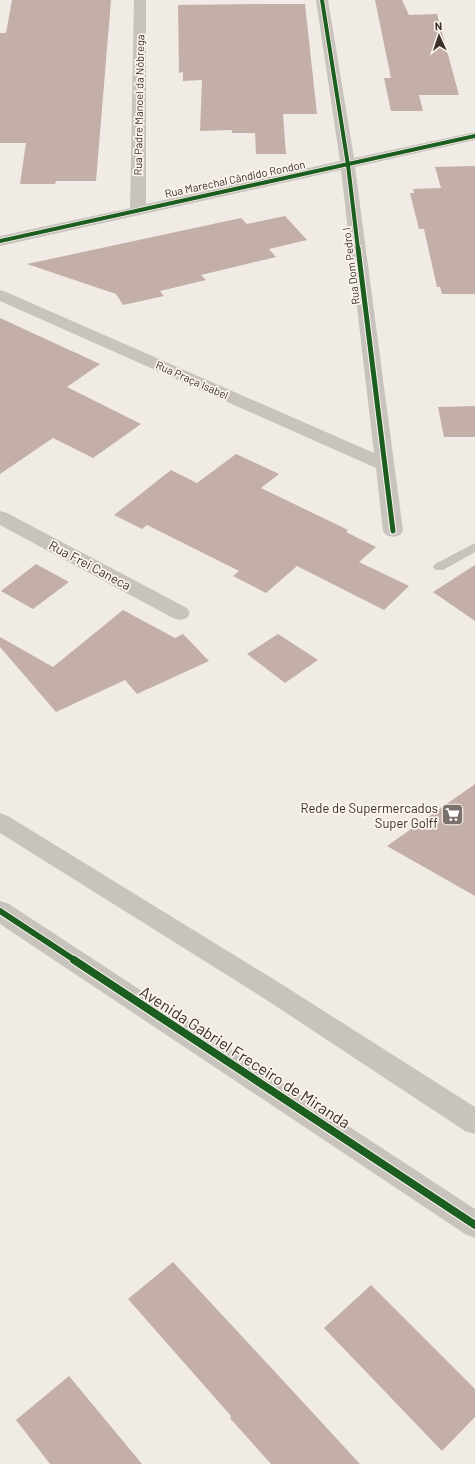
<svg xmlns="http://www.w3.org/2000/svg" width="475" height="1464" font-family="Barlow,sans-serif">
<rect width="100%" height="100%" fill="#f0ebe5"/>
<path fill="#c3afa7" d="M 12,0 L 111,0 L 96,181 L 56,181 L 55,184 L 20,184 L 26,143 L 0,143 L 0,33 L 6,33 Z
M 375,0 L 402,0 L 409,15 L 437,14 L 459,95 L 419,95 L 423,111 L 391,111 L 384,78 L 391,78 Z
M 265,4 L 305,4 L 317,114 L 283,114 L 286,154 L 256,154 L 255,133 L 232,133 L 232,130 L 200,131 L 202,80 L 183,81 L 183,72 L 179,73 L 178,5 Z
M 475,166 L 475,294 L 442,294 L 440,287 L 437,287 L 424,229 L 419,229 L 410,193 L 414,193 L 413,189 L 441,188 L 435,167 Z
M 285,216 L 307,240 L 269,249 L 276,257 L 201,275 L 206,280 L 160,291 L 164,296 L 123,305 L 116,294 L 27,264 L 241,218 L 247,224 Z
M 0,318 L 100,364 L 67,387 L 141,424 L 93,458 L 53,438 L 0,474 Z
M 475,406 L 475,437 L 444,437 L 438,407 Z
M 236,454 L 279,474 L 261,488 L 348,530 L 346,532 L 376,547 L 359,562 L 409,586 L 384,610 L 297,566 L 266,593 L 233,576 L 239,571 L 147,525 L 142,529 L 114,515 L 171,470 L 197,483 Z
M 36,564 L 69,582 L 33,609 L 1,591 Z
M 475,565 L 475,621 L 433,592 Z
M 123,610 L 175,638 L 183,634 L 209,661 L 137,694 L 125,680 L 56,712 L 0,647 L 0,637 L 53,667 Z
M 278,634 L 318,660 L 285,683 L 247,654 Z
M 475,784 L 475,896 L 387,846 Z
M 173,1262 L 277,1374 L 360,1464 L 271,1464 L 230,1418 L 231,1416 L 128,1299 Z
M 371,1285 L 475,1389 L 475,1417 L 442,1451 L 324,1328 Z
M 69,1376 L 142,1464 L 50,1464 L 16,1420 Z"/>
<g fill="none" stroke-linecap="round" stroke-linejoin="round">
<path fill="#c9c3be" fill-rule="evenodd" d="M 475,543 L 475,552 L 443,570 L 435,570 L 433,567 L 435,564 Z"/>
<path fill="#c9c3be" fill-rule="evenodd" d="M 134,0 L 146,0 L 146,204 L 340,161 L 316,0 L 328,0 L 354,158 L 475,132 L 475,140 L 355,167 L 403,531 L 400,535 L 393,537 L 386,535 L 383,531 L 376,468 L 0,301 L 0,290 L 6,292 L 374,453 L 341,170 L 0,246 L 0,236 L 130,208 Z
M 0,511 L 7,513 L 187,608 L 190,613 L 187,618 L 180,620 L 173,618 L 0,525 Z"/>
<path fill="#c9c3be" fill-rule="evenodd" d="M 0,813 L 8,816 L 283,985 L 475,1107 L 475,1134 L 465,1131 L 265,999 L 0,833 Z
M 0,901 L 9,904 L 475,1209 L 475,1238 L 465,1234 L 0,924 Z"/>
<defs>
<path id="cycleway-far3" d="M 322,0 L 348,165 L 358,249
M 0,241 L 475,136"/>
<path id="cycleway-far2" d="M 358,248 L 393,531"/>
<path id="cycleway-far1" d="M 0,911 L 76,961"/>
<path id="cycleway" d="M 74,960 L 475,1225"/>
</defs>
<use href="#cycleway-far3" stroke="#fbf5ee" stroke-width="5.5"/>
<use href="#cycleway-far2" stroke="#fbf5ee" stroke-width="7"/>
<use href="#cycleway-far1" stroke="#fbf5ee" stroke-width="8"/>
<use href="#cycleway" stroke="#fbf5ee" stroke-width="10"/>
<use href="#cycleway-far3" stroke="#1b5e20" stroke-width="4"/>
<use href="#cycleway-far2" stroke="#1b5e20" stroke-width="5"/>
<use href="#cycleway-far1" stroke="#1b5e20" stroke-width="6"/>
<use href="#cycleway" stroke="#1b5e20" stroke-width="8"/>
</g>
<defs>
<symbol id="supermarket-square" viewBox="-11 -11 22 22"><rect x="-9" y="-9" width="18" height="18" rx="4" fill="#7a716c" stroke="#fbf5ee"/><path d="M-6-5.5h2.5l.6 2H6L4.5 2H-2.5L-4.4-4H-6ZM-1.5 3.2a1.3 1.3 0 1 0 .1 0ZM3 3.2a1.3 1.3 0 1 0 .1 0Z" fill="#fff"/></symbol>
</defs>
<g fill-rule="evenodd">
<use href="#supermarket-square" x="440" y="802" width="25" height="25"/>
</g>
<g text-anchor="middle" stroke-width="3.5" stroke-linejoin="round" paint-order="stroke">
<g font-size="11" fill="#3b302b" stroke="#fbf5ee">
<text transform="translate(139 105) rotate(-89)" y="4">Rua Padre Manoel da Nóbrega</text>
<text transform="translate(235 179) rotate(-12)" y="4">Rua Marechal Cândido Rondon</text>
<text transform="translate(351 266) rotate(-97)" y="4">Rua Dom Pedro I</text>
<text transform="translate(192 380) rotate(24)" y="4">Rua Praça Isabel</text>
</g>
<g font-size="13" fill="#3b302b" stroke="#fbf5ee">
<text transform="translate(90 565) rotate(28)" y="5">Rua Frei Caneca</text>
</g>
<g font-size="13" fill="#3b302b" stroke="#fbf5ee" text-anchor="end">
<text x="438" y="813">Rede de Supermercados<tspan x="438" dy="15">Super Golff</tspan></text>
</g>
<g font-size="16" fill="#3b302b" stroke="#fbf5ee">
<text transform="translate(245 1057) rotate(33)" y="6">Avenida Gabriel Freceiro de Miranda</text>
</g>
</g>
<g transform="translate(439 36) rotate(357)" stroke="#fbf5ee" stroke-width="3" paint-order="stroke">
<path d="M0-3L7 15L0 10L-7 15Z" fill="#3b302b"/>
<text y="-6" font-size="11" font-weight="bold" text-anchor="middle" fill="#3b302b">N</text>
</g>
</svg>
